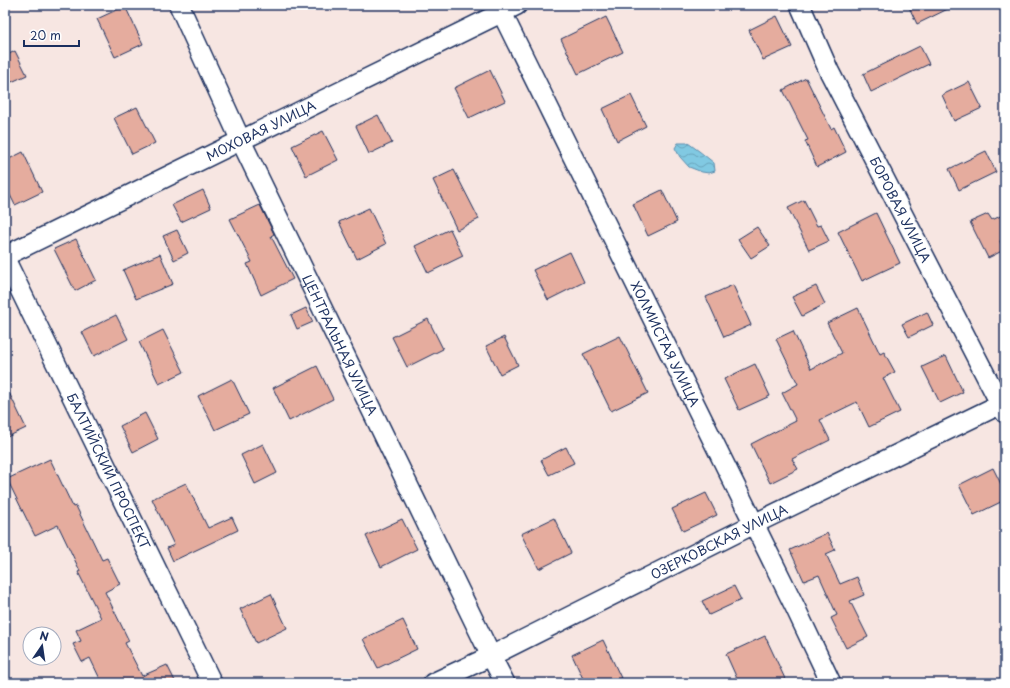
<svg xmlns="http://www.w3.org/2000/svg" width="1010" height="688" font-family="'Playpen Sans',sans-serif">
<defs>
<pattern id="water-waves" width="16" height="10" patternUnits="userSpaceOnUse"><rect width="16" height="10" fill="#81c9e2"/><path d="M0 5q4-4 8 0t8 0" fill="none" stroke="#69a4ba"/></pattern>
</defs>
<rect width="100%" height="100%" fill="#f7e6e2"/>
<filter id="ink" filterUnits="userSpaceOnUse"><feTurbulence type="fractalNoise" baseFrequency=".025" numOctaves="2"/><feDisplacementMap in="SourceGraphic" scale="8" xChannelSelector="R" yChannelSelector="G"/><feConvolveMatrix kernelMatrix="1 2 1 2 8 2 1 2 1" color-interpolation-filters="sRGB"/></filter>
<g filter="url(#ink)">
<path fill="url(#water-waves)" stroke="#588bad" d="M 678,143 L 688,143 L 699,151 L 714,163 L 715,171 L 709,173 L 702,172 L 689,167 L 680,157 L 675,148 Z"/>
<path fill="#e5ac9e" stroke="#1b2f5e" d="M 908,5 L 956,5 L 917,24 Z
M 125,6 L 143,44 L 115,57 L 97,19 Z
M 777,16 L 792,47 L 763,60 L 749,30 Z
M 606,17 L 623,52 L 578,74 L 561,39 Z
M 920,46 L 929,64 L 871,92 L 863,74 Z
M 15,51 L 27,75 L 5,85 L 5,56 Z
M 490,70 L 505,101 L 469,118 L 454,88 Z
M 806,78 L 831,129 L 834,127 L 846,152 L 817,167 L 805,141 L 808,140 L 783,90 Z
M 969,82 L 982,108 L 954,121 L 942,95 Z
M 631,95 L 646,126 L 617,141 L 602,109 Z
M 137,107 L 155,143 L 132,154 L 114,118 Z
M 378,115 L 392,143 L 369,154 L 356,126 Z
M 323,131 L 338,160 L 306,176 L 292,146 Z
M 986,151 L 996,172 L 959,190 L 949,169 Z
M 23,152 L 42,192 L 15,205 L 5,185 L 5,161 Z
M 454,170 L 479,219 L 457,230 L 433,180 Z
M 203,190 L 211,208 L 181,222 L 172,205 Z
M 662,190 L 677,222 L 648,236 L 633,204 Z
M 804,200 L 817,226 L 821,225 L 829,241 L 809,250 L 788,208 Z
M 260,205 L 274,234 L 271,236 L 293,279 L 261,295 L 247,264 L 252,262 L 230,219 Z
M 369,208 L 386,244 L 357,259 L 339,222 Z
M 876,213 L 900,263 L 862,281 L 838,232 Z
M 988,214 L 992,220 L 1005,214 L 1005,238 L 1000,241 L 1004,250 L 988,258 L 970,222 Z
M 757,227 L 770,246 L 751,258 L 738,239 Z
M 450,229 L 463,256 L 428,273 L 415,246 Z
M 177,230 L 188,253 L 174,260 L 163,236 Z
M 76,239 L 96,280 L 75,291 L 54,249 Z
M 570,252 L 584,282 L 548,300 L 533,270 Z
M 160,254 L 173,284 L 136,299 L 123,270 Z
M 733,285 L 751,325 L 724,337 L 706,297 Z
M 816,286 L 825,304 L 802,316 L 792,297 Z
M 306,308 L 313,322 L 297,329 L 291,315 Z
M 858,308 L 880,354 L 884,352 L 895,372 L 883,378 L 900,412 L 869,427 L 857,402 L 820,420 L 830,440 L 792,459 L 798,469 L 770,483 L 751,444 L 796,421 L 782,393 L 798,384 L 776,339 L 793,331 L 811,369 L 842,353 L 827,323 Z
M 927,312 L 933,325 L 909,337 L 902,324 Z
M 116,315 L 128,339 L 94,356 L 82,332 Z
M 428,319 L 443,349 L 407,367 L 392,337 Z
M 163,330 L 184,372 L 159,384 L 139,342 Z
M 620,336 L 648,393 L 611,411 L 583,354 Z
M 504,337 L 518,365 L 500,374 L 486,346 Z
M 946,356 L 963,392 L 940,403 L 922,367 Z
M 755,364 L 770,396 L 739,410 L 724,379 Z
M 317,366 L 333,399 L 289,421 L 273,388 Z
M 232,379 L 249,414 L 215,430 L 198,396 Z
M 5,384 L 26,428 L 5,438 Z
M 145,413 L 158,439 L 133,452 L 120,426 Z
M 263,444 L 277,473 L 255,484 L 241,455 Z
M 566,447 L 574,463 L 549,475 L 541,460 Z
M 50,459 L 73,507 L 76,506 L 102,560 L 107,558 L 120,584 L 105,592 L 129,641 L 125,643 L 142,676 L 167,665 L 176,683 L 102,683 L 90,658 L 82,662 L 73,644 L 81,641 L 76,630 L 101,618 L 78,572 L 80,571 L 58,525 L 35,536 L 7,479 Z
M 993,468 L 1005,492 L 1005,500 L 974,515 L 959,485 Z
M 186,483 L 208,528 L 232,517 L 238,530 L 173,561 L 167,548 L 174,545 L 152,499 Z
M 706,493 L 717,515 L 683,531 L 672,509 Z
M 554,518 L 571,553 L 539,569 L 521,534 Z
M 402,519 L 417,549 L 381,567 L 366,536 Z
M 827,533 L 835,550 L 826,554 L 840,584 L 857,577 L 864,595 L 850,601 L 868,637 L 846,648 L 831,618 L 837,615 L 819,575 L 804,581 L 790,550 Z
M 734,586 L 741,600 L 709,615 L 702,601 Z
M 271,594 L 287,628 L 256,643 L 240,609 Z
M 403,620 L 417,649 L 378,668 L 363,639 Z
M 765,636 L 787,683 L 739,683 L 726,654 Z
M 603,640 L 621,678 L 611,683 L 585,683 L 572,655 Z"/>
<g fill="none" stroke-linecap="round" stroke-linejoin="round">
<defs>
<g id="minor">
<path id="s1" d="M 179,5 L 241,141 L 491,656 L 505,683"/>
<path id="s2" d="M 498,5 L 795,607 L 831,683"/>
<path id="s3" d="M 800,5 L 829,71 L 1005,413"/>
<path id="s4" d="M 5,256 L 517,5"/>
<path id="s5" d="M 5,259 L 212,683"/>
<path id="s6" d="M 433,683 L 491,656 L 754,524 L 1005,402"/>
</g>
</defs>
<use href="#minor" stroke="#1b2f5e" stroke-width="22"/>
<use href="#minor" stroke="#fff" stroke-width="19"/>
</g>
</g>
<g text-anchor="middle" stroke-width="4" stroke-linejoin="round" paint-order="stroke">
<g font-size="13" fill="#1b2f5e" stroke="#fff">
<text dy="5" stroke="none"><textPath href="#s4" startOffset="285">МОХОВАЯ УЛИЦА</textPath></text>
<text dy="5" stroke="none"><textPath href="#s3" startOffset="228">БОРОВАЯ УЛИЦА</textPath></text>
<text dy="5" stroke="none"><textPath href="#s2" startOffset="378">ХОЛМИСТАЯ УЛИЦА</textPath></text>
<text dy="5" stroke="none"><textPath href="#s1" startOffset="376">ЦЕНТРАЛЬНАЯ УЛИЦА</textPath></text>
<text dy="5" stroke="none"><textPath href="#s5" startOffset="236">БАЛТИЙСКИЙ ПРОСПЕКТ</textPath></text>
<text dy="5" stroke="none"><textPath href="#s6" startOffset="319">ОЗЕРКОВСКАЯ УЛИЦА</textPath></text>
</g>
</g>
<rect width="1010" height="688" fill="none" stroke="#fff" stroke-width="20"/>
<rect x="10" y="10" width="990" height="668" fill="none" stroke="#1b2f5e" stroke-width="1.5" filter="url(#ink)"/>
<g transform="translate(42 646) rotate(13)"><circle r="19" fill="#ffffff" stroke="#a4acbf"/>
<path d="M0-3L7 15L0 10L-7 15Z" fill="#1b2f5e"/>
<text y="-6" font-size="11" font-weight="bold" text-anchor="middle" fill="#1b2f5e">N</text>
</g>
<path d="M24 40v6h55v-6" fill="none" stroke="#1b2f5e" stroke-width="2"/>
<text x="30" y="40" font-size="12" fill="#1b2f5e" stroke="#ffffff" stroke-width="3" paint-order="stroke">20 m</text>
</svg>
